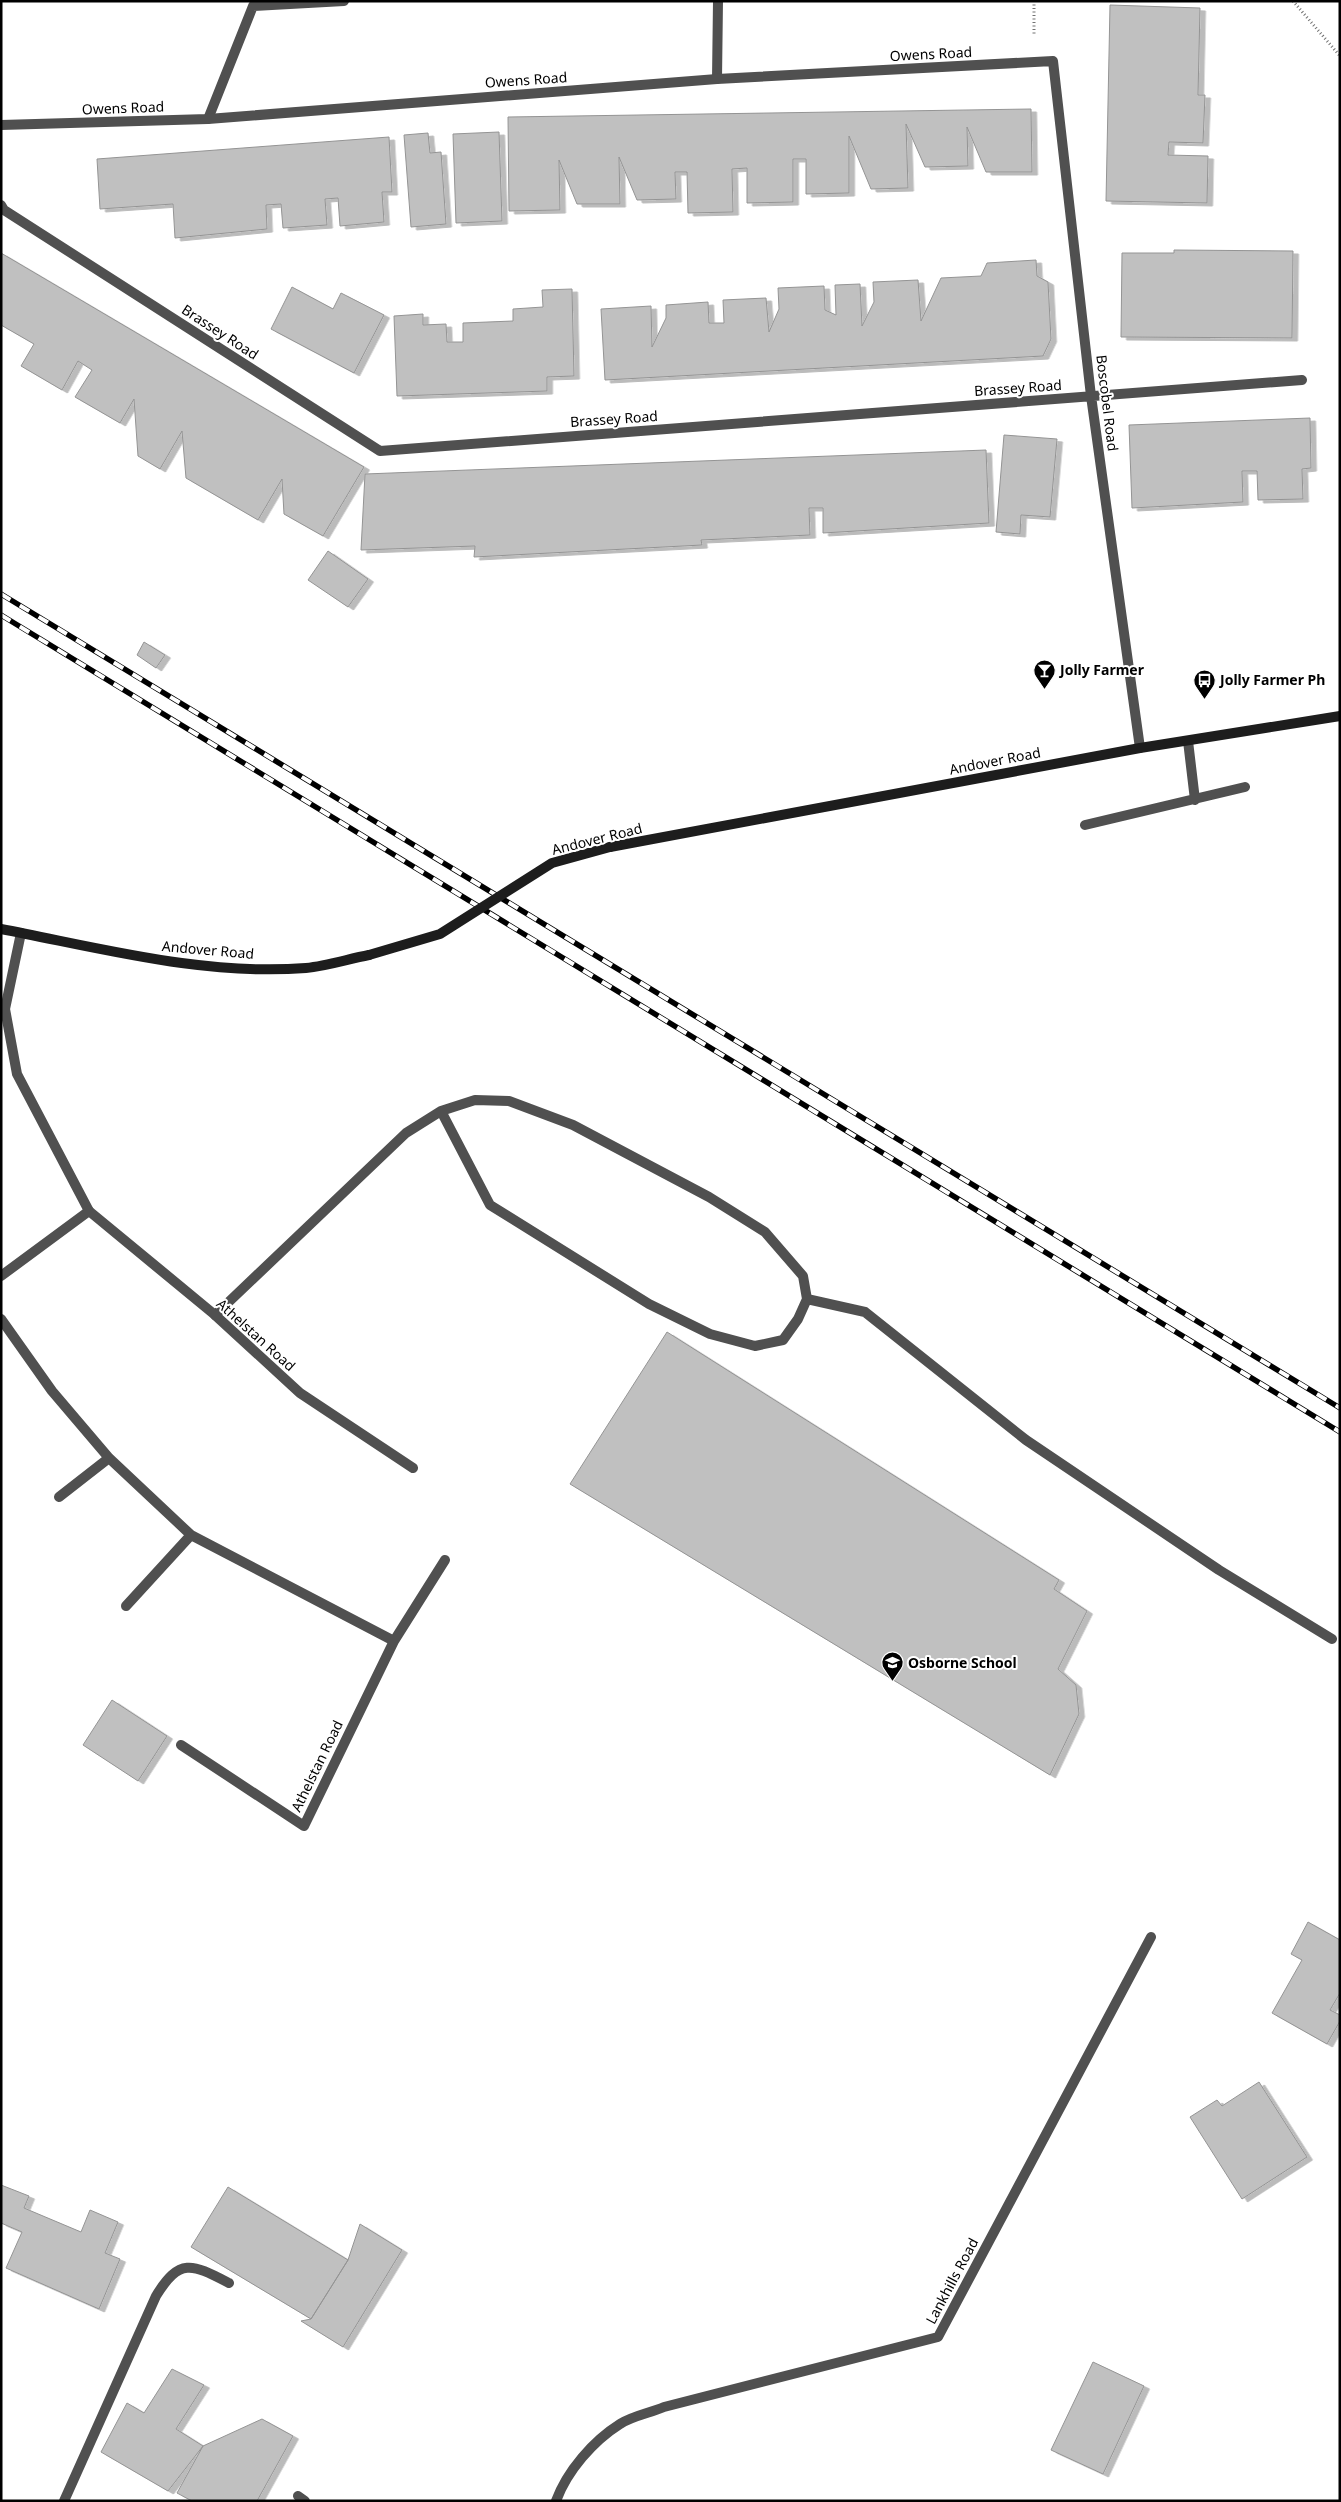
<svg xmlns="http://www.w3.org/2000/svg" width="1341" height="2502" font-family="'Noto Sans',sans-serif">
<defs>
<filter id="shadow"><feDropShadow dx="5.5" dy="3" stdDeviation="0" flood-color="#0004"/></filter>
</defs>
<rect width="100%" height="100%" fill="#fff"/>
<path fill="#c0c0c0" stroke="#949494" filter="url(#shadow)" d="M 1110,5 L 1200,8 L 1198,95 L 1205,95 L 1203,143 L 1169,142 L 1168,155 L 1208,156 L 1207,203 L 1106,201 Z
M 1031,109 L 1032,172 L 986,172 L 967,127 L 968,166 L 925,167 L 906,124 L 908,188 L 871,189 L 849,136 L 849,193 L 806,194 L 806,159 L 793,159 L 793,202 L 747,203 L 747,168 L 732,169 L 733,212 L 688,213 L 687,172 L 675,172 L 676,199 L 637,200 L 619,157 L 620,204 L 577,204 L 559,160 L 560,210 L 509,211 L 508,117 Z
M 499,132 L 502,221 L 456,223 L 453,134 Z
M 428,133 L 430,153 L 441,152 L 446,224 L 411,227 L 404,135 Z
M 389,137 L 392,192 L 382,192 L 384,222 L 340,226 L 338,198 L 325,199 L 327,225 L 283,228 L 281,204 L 266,205 L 267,229 L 175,238 L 173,204 L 100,209 L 97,159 Z
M 1174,250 L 1293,251 L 1292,338 L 1121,337 L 1122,253 L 1174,253 Z
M 1,253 L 364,467 L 323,536 L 284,514 L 282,479 L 258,520 L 186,478 L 182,431 L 160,469 L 138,456 L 134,399 L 120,423 L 75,397 L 92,370 L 78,361 L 62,390 L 21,366 L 34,344 L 1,325 Z
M 1036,260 L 1037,276 L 1048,282 L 1051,339 L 1043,356 L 605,380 L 601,309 L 651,306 L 652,347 L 666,318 L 666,305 L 708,302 L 709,323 L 724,323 L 723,300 L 766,298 L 769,332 L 779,309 L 778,288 L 824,286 L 825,310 L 836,315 L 835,285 L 860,284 L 862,326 L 874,302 L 873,282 L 918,280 L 921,321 L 941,278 L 981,276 L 987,263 Z
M 292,287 L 333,309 L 341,293 L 384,315 L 354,373 L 271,329 Z
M 572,289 L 574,376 L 547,377 L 547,391 L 397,396 L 394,316 L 423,314 L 423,325 L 446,324 L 447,342 L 463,342 L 463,323 L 513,321 L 513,309 L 543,307 L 542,290 Z
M 1310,418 L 1311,468 L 1302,469 L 1303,499 L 1258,500 L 1257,471 L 1242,471 L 1243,502 L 1132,508 L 1129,425 Z
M 1004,435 L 1057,439 L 1050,517 L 1021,515 L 1020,534 L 996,532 Z
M 986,450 L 989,523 L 823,533 L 823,508 L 809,508 L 810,535 L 701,540 L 702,545 L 474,557 L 475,546 L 361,550 L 365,474 Z
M 328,551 L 368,579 L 348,607 L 308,580 Z
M 144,642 L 165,655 L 156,668 L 137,655 Z
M 667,1332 L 1059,1580 L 1054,1589 L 1087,1611 L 1058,1669 L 1076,1685 L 1079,1714 L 1050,1775 L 570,1484 Z
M 112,1700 L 167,1736 L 138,1781 L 83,1745 Z
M 1308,1922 L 1340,1940 L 1340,1993 L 1330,2010 L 1340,2015 L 1340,2021 L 1327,2044 L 1272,2013 L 1302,1960 L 1291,1954 Z
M 1259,2082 L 1307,2157 L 1242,2199 L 1190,2117 L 1217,2100 L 1222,2106 Z
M 1,2185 L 29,2196 L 24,2208 L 81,2232 L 90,2210 L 118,2222 L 105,2253 L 120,2259 L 99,2309 L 6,2268 L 22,2232 L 1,2223 Z
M 228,2187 L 348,2260 L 311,2319 L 191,2247 Z
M 360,2224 L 402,2250 L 343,2347 L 301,2321 L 311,2319 L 348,2260 Z
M 1093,2362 L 1144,2386 L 1103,2474 L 1051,2450 Z
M 172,2369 L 204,2385 L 176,2429 L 203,2446 L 168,2491 L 101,2452 L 127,2403 L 144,2413 Z
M 262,2419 L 293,2436 L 257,2501 L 192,2501 L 177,2493 L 203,2446 Z"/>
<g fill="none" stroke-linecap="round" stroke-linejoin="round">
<path stroke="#727272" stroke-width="3" stroke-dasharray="1 2.5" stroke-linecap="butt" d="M 1034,1 L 1034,36
M 1293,1 L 1340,56"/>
<path stroke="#505050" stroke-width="10" d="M 717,79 L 718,1
M 208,119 L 253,6 L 344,1
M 21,933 L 5,1009 L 17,1074 L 89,1211
M 807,1299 L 865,1312 L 1026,1440 L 1219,1570 L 1332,1639
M 215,1315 L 406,1133 L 441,1111 L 475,1100 L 509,1101 L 573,1125 L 709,1197 L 765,1232 L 803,1276 L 807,1299 L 798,1319 L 783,1340 L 755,1346 L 710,1334 L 649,1304 L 490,1205 L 441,1111
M 298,2496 L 305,2501
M 64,2501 L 156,2296 C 180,2257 192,2264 229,2283"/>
<path stroke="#505050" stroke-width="10" d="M 1,125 L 208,119 L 717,79 L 1053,61 L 1091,396 L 1140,748
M 1,205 L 4,210 L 380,451 L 1302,380
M 1188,741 L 1195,800
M 1085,825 L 1245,787
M 1,1276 L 89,1211 L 215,1315 L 300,1393 L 413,1468
M 1,1319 L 52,1391 L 109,1458 L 191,1535 L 394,1641
M 59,1497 L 109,1458
M 126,1606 L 191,1535
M 181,1745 L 304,1826 L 394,1641 L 445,1560
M 556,2501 C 567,2471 593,2441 620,2424 C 632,2416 650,2413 664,2407 L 938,2337 L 1151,1937"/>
<path stroke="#1d1d1d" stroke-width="10" d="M 610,847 L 1140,748 L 1340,716
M 1,929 C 101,948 203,976 306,968 C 327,966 348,959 369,955"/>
<defs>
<path id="rail" d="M 1,594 L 1340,1408
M 1,615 L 1340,1432"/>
</defs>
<use href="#rail" stroke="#000" stroke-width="5.5"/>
<use href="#rail" stroke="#fff" stroke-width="4" stroke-dasharray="11" stroke-linecap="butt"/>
<path stroke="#1d1d1d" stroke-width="10" d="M 369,955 L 440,934 L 552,863 L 610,847"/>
</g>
<defs>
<symbol id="bar-pin" viewBox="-11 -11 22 30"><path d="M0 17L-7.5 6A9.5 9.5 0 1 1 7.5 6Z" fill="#000" stroke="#fff"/><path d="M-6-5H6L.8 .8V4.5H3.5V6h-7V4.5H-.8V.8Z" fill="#fff"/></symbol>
<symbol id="bus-pin" viewBox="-11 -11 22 30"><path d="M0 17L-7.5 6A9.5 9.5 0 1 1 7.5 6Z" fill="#000" stroke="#fff"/><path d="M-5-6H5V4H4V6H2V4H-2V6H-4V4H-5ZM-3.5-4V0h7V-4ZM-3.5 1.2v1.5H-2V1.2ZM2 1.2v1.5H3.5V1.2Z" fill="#fff"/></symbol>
<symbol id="school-pin" viewBox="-11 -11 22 30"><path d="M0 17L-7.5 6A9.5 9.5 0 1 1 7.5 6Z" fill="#000" stroke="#fff"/><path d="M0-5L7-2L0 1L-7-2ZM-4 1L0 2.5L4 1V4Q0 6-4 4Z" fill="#fff"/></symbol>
</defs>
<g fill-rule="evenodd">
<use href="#bar-pin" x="1032" y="658" width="25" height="34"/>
<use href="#bus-pin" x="1192" y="668" width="25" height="34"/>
<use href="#school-pin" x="880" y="1650" width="25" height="34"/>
</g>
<g text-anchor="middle" stroke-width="4" stroke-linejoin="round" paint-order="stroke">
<g font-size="14" fill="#000" stroke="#fff">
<text transform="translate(931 54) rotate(-3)" y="5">Owens Road</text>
<text transform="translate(526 80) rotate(-4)" y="5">Owens Road</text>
<text transform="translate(123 108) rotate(-2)" y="5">Owens Road</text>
<text transform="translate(220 332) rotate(33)" y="5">Brassey Road</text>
<text transform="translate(1018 388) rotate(-4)" y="5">Brassey Road</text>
<text transform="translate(1107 403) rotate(83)" y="5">Boscobel Road</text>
<text transform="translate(614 419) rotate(-4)" y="5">Brassey Road</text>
<text transform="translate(995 761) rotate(-11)" y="5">Andover Road</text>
<text transform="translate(597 839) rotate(-14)" y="5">Andover Road</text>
<text transform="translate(208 950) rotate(5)" y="5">Andover Road</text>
<text transform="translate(256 1335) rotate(42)" y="5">Athelstan Road</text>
<text transform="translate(317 1766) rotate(-64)" y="5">Athelstan Road</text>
<text transform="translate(952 2281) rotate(-62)" y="5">Lankhills Road</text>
</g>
<g font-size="14" font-weight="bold" fill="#000" stroke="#fff" text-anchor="start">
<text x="1060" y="675">Jolly Farmer</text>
<text x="1220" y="685">Jolly Farmer Ph</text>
<text x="908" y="1668">Osborne School</text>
</g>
</g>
<rect width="1341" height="2502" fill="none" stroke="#000000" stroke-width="5"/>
</svg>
